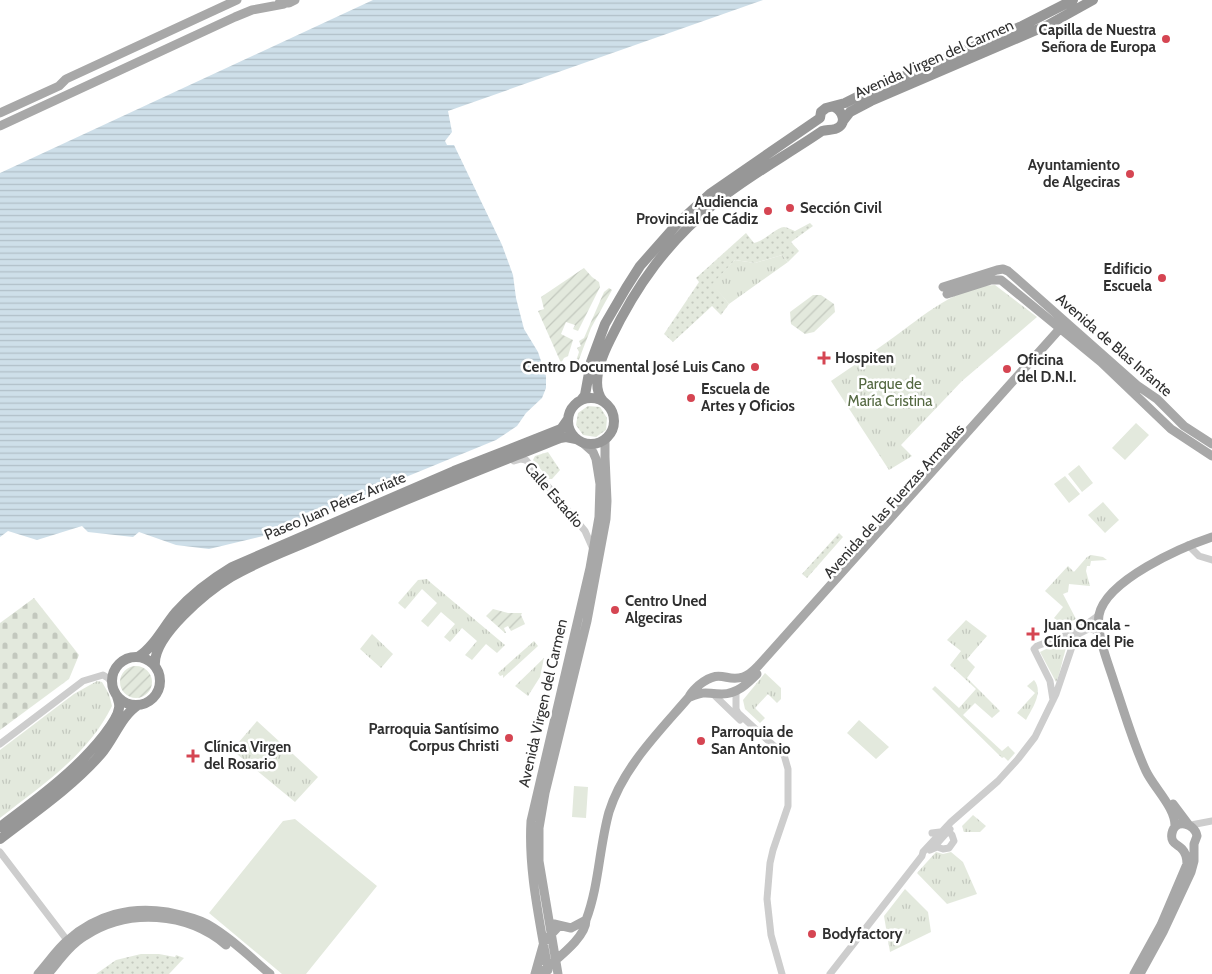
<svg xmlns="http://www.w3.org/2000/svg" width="1212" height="974" font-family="Cabin,sans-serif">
<defs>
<pattern id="grass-dots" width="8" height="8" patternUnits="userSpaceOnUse" patternTransform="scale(1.25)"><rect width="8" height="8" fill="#e3e9dd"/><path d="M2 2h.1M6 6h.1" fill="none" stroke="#c3c8be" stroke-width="1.8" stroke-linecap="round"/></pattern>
<pattern id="cemetery-stones" width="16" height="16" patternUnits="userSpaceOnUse" patternTransform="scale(1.25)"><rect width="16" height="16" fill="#e3e9dd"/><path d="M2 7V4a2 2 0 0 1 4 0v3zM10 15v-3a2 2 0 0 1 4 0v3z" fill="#c3c8be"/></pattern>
<pattern id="park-tufts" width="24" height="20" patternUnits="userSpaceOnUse" patternTransform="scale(1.25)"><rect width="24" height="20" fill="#e3e9dd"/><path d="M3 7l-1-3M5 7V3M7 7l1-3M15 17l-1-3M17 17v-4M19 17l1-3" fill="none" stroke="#c3c8be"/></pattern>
<pattern id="garden-furrows" width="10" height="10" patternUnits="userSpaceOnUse" patternTransform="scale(1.25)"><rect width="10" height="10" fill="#e3e9dd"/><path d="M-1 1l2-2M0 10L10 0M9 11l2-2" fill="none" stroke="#c3c8be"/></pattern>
<pattern id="water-rules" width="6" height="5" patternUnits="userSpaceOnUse" patternTransform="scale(1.25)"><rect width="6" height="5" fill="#cedfe9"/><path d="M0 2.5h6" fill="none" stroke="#b1c0c8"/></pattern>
</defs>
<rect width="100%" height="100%" fill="#fff"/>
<path fill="url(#grass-dots)" d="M 810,223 L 813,226 L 791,242 L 799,251 L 788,262 L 782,255 L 755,263 L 735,260 L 713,284 L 729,304 L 721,315 L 712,306 L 673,342 L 664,334 L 699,282 L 696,278 L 746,233 L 754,243 C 765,241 775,228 784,227 C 787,227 792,230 795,231 Z
M 588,406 L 600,407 L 607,418 L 606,430 L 596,437 L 583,435 L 576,425 L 578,413 Z
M 548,452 L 560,470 L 552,479 L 549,479 L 533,460 L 535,456 Z
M 839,533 L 843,537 L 807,578 L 802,574 Z
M 141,954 L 159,954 L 175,957 L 176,955 L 184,958 L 169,974 L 96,974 L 116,960 Z"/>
<path fill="url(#cemetery-stones)" d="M 34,598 L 79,655 L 69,679 L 0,730 L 0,623 Z"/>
<path fill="url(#park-tufts)" d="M 782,255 L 788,262 L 729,304 L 712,284 L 735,260 L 755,263 Z
M 995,285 L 1037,317 L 962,381 L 901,445 L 912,456 L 889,470 L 831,381 C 852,367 873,352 894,337 C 923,316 957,286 995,285 Z
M 1103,502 L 1119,520 L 1105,533 L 1088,515 Z
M 1091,555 L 1103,557 L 1107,560 L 1091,561 L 1090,566 L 1087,566 L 1086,571 L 1090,586 L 1069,584 L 1068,592 L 1063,594 L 1076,619 L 1063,625 L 1054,618 L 1063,607 L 1045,591 L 1068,566 L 1074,572 L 1087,557 Z
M 427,579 L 430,582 L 505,645 L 497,653 L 486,644 L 472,660 L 465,655 L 477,641 L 462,628 L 450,642 L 444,637 L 455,624 L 441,612 L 428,627 L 421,621 L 437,603 L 422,589 L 405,609 L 398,603 L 418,580 Z
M 966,620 L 987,636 L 967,659 L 975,667 L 967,678 L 1000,711 L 992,718 L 975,703 L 963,715 L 1002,751 L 1008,746 L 1015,753 L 1008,761 L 1004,757 L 1002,758 L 932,689 L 935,686 L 959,708 L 976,689 L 950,665 L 961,651 L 947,640 Z
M 372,634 L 393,654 L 381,668 L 360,649 Z
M 1068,638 L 1069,640 C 1064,650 1060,677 1056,682 L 1040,652 Z
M 534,641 L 538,646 L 503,678 L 503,675 L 500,676 L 498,673 Z
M 544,658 L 540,677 L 528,696 L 515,686 Z
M 765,673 L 781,688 L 781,699 L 777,703 L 768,694 L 755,708 L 765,718 L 760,723 L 745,709 L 743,700 Z
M 1034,680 C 1044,692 1032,709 1026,720 L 1017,713 L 1035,693 L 1027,686 Z
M 97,681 L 102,682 L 109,694 L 112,706 C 88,755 42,785 0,818 L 0,750 L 74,694 Z
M 257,721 L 318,777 L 295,802 L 232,750 Z
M 973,815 L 986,826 L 980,832 L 964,832 L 962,826 Z
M 936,852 L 943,854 L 951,852 L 963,862 L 977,894 L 947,904 L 917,873 Z
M 905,889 L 928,912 L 931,932 L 890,952 L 884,916 Z"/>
<path fill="url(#garden-furrows)" d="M 584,268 L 592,277 L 599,282 L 600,287 L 578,331 L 573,329 L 575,325 L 566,322 L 561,334 L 573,340 L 568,356 L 564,358 L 561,363 L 538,311 L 544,309 L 541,297 Z
M 609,288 L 612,290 L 591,328 L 578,362 L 576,361 L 579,352 L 577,348 L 581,346 L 579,341 L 584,338 L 604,292 Z
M 813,295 L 821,295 L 834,304 L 835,312 L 814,332 L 805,334 L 791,324 L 790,312 Z
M 493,609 L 508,613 L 522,613 L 521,615 L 525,624 L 511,631 L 508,626 L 504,628 L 506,633 L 505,633 L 486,616 Z
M120 682a16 16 0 1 1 32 0a16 16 0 1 1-32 0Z"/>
<path fill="#e3e9dd" d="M 1136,423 L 1149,435 L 1125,460 L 1112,448 Z
M 1079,465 L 1093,483 L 1082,492 L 1068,474 Z
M 1065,476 L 1080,494 L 1069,503 L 1054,484 Z
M 859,720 L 889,747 L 876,759 L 847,733 Z
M 574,786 L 588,787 L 586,818 L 572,817 Z
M 295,819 L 377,886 L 306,974 L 282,974 L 209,913 L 283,821 Z"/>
<path fill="url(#water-rules)" d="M 373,0 L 763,0 L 448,111 L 452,132 L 445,141 L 447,145 L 454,145 L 502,245 L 513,275 L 516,298 L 524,329 L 538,352 L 546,376 L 546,388 L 542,398 L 526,413 L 517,426 L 496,440 L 401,479 L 347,503 L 297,523 L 281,528 L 274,535 L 266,532 L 263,536 L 209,549 L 176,545 L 139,532 L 133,537 L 88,532 L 82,526 L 37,540 L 8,531 L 0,537 L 0,173 Z"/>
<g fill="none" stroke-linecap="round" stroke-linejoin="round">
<path stroke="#cdcdcd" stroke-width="7" d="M 514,461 L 521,459 L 526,460 L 585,531 L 593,549
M 1188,545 L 1199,556 L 1212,560
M 736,691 L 736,709 L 738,713 L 784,755 L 788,769 L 788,806 L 773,850 L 770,863 L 767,899 L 771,935 L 782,974
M 712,693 L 740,720
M 1053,700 L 1050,681 L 1034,649 L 1037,646 L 1077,631 L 1099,615
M 0,744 L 83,681 L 103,675 L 108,678 L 112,683
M 1191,825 L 1212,821
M 934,847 L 950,829
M 930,850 L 937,847 L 943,849 L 949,848 L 954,841 L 952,835 L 948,831 L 932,833
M 0,852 L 70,944
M 830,974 L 922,856 L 923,852 L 951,822 L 998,781 L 1018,759 L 1035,737 L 1056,694 L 1075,638 L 1080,633 L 1090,628 L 1098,632 L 1100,636"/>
<path stroke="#a8a8a8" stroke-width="9" d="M 279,3 L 289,3 L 295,0
M 0,113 L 59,86 L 66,79 L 237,0
M 0,126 L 235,17 L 252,10 L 284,4
M 943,287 L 997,270 L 1003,269 L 1008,271 L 1138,386 L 1157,399 L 1184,426 L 1212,444
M 947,294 L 991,280 L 1001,280 L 1101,362 L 1171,429 L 1212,456
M 690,697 C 708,690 705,694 722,694 C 737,694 747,684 757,674
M 1173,804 L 1188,824
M 1175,827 C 1176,808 1154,788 1146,771 C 1133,743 1125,714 1115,685 C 1109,665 1096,635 1099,615 C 1106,580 1182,547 1212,537
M 554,924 L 571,928 L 586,920
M 548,970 C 540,921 528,871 531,821 L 590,568 L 599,517 L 600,484 L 596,459 L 593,452 L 584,444
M 38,974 C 48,963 57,949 68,940 C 96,915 131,906 167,912 C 181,915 194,917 207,924 C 230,937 250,957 270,974
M 48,974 C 59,961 70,945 85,936 C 128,908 187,912 226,945
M 535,974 L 544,942 L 559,926
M 540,974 C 553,961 586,939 586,920 C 599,886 599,848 609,812 C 623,767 659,732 689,697 C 691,692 695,689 699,685 C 722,667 725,683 743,677 C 750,675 754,670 759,665 L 1065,323
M 558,974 L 539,861 L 539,828 L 545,793 L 587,621 L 606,519 L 607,501 L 605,457 L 605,441
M 1134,974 L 1161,925 L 1187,864 C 1187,859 1186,853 1182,849 C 1177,844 1170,843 1172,833 C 1175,818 1195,823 1197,836 L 1194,844 L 1194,861 L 1191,872 L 1163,932 L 1140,974"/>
<path stroke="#979797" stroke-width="10" d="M 843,121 L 850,112 L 871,101 L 1048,25 L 1093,0
M568 421a23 23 0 1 1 46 0a23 23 0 1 1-46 0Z
M 581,400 L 585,395 L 591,362 L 605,324 L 626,288 L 640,266 L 678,223 L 711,193 L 820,118 L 821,112 L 826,108 L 845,103 L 867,92 L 1022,26 L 1073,0
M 603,401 C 590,385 602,356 610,340 C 637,284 667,243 715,203 C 748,176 787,155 822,131 C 826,130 831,130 835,129 C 848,125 843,111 834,107
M112 681a24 24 0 1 1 48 0a24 24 0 1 1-48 0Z
M 138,657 C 154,647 164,626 176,612 C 192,594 212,579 232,567 L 454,471 L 561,429 L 568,419
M 155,666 C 152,636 208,591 231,577 C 260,560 292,549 321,536 C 400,501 480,470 560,438 L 566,437 L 576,439
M 0,827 C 37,799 75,772 104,735 C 110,727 118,717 119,708 C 120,704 118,700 117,696
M 0,839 C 35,812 72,787 101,754 C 114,739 121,716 138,705"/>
</g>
<g fill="#d54552" stroke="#fff" stroke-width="2">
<circle cx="1166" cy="39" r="5"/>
<circle cx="1130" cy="174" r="5"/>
<circle cx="790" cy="208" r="5"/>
<circle cx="768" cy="211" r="5"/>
<circle cx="1162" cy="278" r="5"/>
<path d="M821.5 350.5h5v5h5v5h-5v5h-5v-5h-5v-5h5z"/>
<circle cx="755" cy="367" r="5"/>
<circle cx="1007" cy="369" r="5"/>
<circle cx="691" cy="398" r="5"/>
<circle cx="615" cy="610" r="5"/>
<path d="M1030.5 626.5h5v5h5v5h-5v5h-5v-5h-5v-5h5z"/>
<circle cx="509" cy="738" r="5"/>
<circle cx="701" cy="741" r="5"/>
<path d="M190.5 748.5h5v5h5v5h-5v5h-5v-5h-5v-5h5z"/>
<circle cx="812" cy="934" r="5"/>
</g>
<g text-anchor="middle" stroke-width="5" stroke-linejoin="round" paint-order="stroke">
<g font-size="15" font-weight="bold" fill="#303030" stroke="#fff" text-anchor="start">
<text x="1156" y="35" text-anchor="end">Capilla de Nuestra<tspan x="1156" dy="17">Señora de Europa</tspan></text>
<text x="1120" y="170" text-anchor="end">Ayuntamiento<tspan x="1120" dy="17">de Algeciras</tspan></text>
<text x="758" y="207" text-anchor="end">Audiencia<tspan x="758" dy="17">Provincial de Cádiz</tspan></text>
<text x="800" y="213">Sección Civil</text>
<text x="1152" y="274" text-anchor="end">Edificio<tspan x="1152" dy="17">Escuela</tspan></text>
<text x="835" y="363">Hospiten</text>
<text x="1017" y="365">Oficina<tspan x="1017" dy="17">del D.N.I.</tspan></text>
<text x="745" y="372" text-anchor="end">Centro Documental José Luis Cano</text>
<text x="701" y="394">Escuela de<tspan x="701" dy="17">Artes y Oficios</tspan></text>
<text x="625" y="606">Centro Uned<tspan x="625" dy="17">Algeciras</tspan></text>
<text x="1044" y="630">Juan Oncala -<tspan x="1044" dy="17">Clínica del Pie</tspan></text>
<text x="499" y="734" text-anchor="end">Parroquia Santísimo<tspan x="499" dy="17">Corpus Christi</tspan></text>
<text x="711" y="737">Parroquia de<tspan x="711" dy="17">San Antonio</tspan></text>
<text x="204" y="752">Clínica Virgen<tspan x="204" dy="17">del Rosario</tspan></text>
<text x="822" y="939">Bodyfactory</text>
</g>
<g font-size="15" fill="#303030" stroke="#fff">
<text transform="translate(934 59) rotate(-24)" y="5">Avenida Virgen del Carmen</text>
<text transform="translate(1114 345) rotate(41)" y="5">Avenida de Blas Infante</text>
<text transform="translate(554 495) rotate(49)" y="5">Calle Estadio</text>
<text transform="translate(894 501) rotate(-48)" y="5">Avenida de las Fuerzas Armadas</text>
<text transform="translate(335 506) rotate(-23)" y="5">Paseo Juan Pérez Arriate</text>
<text transform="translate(543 703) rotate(-77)" y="5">Avenida Virgen del Carmen</text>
</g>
<g font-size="15" fill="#546841" stroke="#fff">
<text x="890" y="389">Parque de<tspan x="890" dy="17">María Cristina</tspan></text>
</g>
</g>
</svg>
